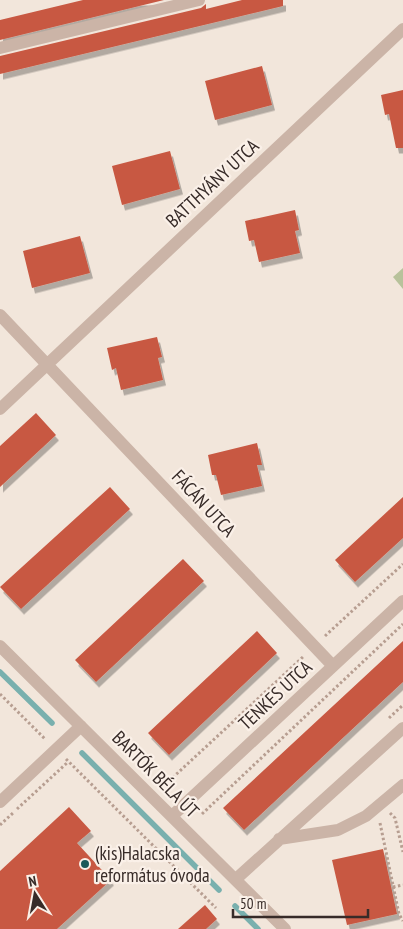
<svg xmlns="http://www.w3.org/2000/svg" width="403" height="929" font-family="'PT Sans Narrow',sans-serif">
<defs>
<filter id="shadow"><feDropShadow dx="3" dy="5.5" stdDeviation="0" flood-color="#0004"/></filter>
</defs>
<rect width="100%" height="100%" fill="#f2e6db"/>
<path fill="#b8c29b" d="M 403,268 L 403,289 L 393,277 Z"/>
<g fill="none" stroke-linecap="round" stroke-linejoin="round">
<path stroke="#79b0ae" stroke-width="5.5" d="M 0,672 L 52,723
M 82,753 L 219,890
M 235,906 L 258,929"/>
</g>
<path fill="#c85943" filter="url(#shadow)" d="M 83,0 L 164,0 L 0,40 L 0,20 Z
M 242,0 L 283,0 L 283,6 L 0,74 L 0,56 L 201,8 L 206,4 L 206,9 Z
M 262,66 L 272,105 L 215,120 L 205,81 Z
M 403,90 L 403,148 L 396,148 L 389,114 L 385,115 L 381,95 Z
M 170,151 L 180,189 L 122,205 L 112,166 Z
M 295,210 L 299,230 L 295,231 L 300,253 L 259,262 L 254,240 L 249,241 L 245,221 Z
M 80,236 L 90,273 L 32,288 L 23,251 Z
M 157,337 L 162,357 L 158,358 L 163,380 L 121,390 L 116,368 L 112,370 L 107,348 Z
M 36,413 L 56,435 L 0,487 L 0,446 Z
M 257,443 L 262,465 L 257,465 L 262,486 L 221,495 L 216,475 L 212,475 L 208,455 Z
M 110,487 L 130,509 L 21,609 L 0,587 Z
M 403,497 L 403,538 L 355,582 L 335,560 Z
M 183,559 L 204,581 L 96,682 L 75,660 Z
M 257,631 L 277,653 L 169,755 L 148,733 Z
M 403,641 L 403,682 L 244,830 L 223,808 Z
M 69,807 L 91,831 L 77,843 L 111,880 L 57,929 L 0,929 L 0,871 Z
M 383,849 L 397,914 L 347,925 L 332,860 Z
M 205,905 L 217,919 L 206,929 L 178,929 Z"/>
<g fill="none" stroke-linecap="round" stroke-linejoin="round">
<path stroke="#b79e91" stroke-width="3" stroke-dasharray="2.5 2.5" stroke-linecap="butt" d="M 325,636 L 403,564
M 0,694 L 45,739
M 389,718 L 403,705
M 66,759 L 216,908
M 169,781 L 304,656
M 17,809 L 68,762
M 390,813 L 395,818 L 403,852
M 202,814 L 403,624
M 380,823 L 399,914 L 403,921
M 0,825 L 13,813
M 393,887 L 403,885"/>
<path stroke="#cbb4a7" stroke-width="12" d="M 0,48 L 199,0
M 0,315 L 333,666
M 0,409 L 403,29
M 0,646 L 285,929
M 0,802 L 81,726
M 172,816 L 403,601
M 279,839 L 338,830 L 366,816 L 403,785
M 236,879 L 403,728"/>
</g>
<circle fill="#1c5959" stroke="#faf0e8" stroke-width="2" cx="85" cy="864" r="5"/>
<g text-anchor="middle" stroke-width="4.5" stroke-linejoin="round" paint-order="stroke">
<g font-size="19" fill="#372b28" stroke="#faf0e8">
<text transform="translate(212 183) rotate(-43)" y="7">BATTHYÁNY UTCA</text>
<text transform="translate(204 503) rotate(47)" y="7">FÁCÁN UTCA</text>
<text transform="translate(275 695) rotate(-43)" y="7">TENKES UTCA</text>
<text transform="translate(156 774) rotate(45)" y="7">BARTÓK BÉLA ÚT</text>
</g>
<g font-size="19" fill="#372b28" stroke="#faf0e8" text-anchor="start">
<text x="95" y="860">(kis)Halacska<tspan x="95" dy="22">református óvoda</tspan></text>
</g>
</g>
<g transform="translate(35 894) rotate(349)" stroke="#faf0e8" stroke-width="4" paint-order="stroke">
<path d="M0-4L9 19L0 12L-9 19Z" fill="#372b28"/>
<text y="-8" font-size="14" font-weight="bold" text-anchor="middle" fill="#372b28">N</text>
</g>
<path d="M233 909v8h135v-8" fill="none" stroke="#372b28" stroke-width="2.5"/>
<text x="240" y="909" font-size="15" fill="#372b28" stroke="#faf0e8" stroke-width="4" paint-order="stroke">50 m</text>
</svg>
